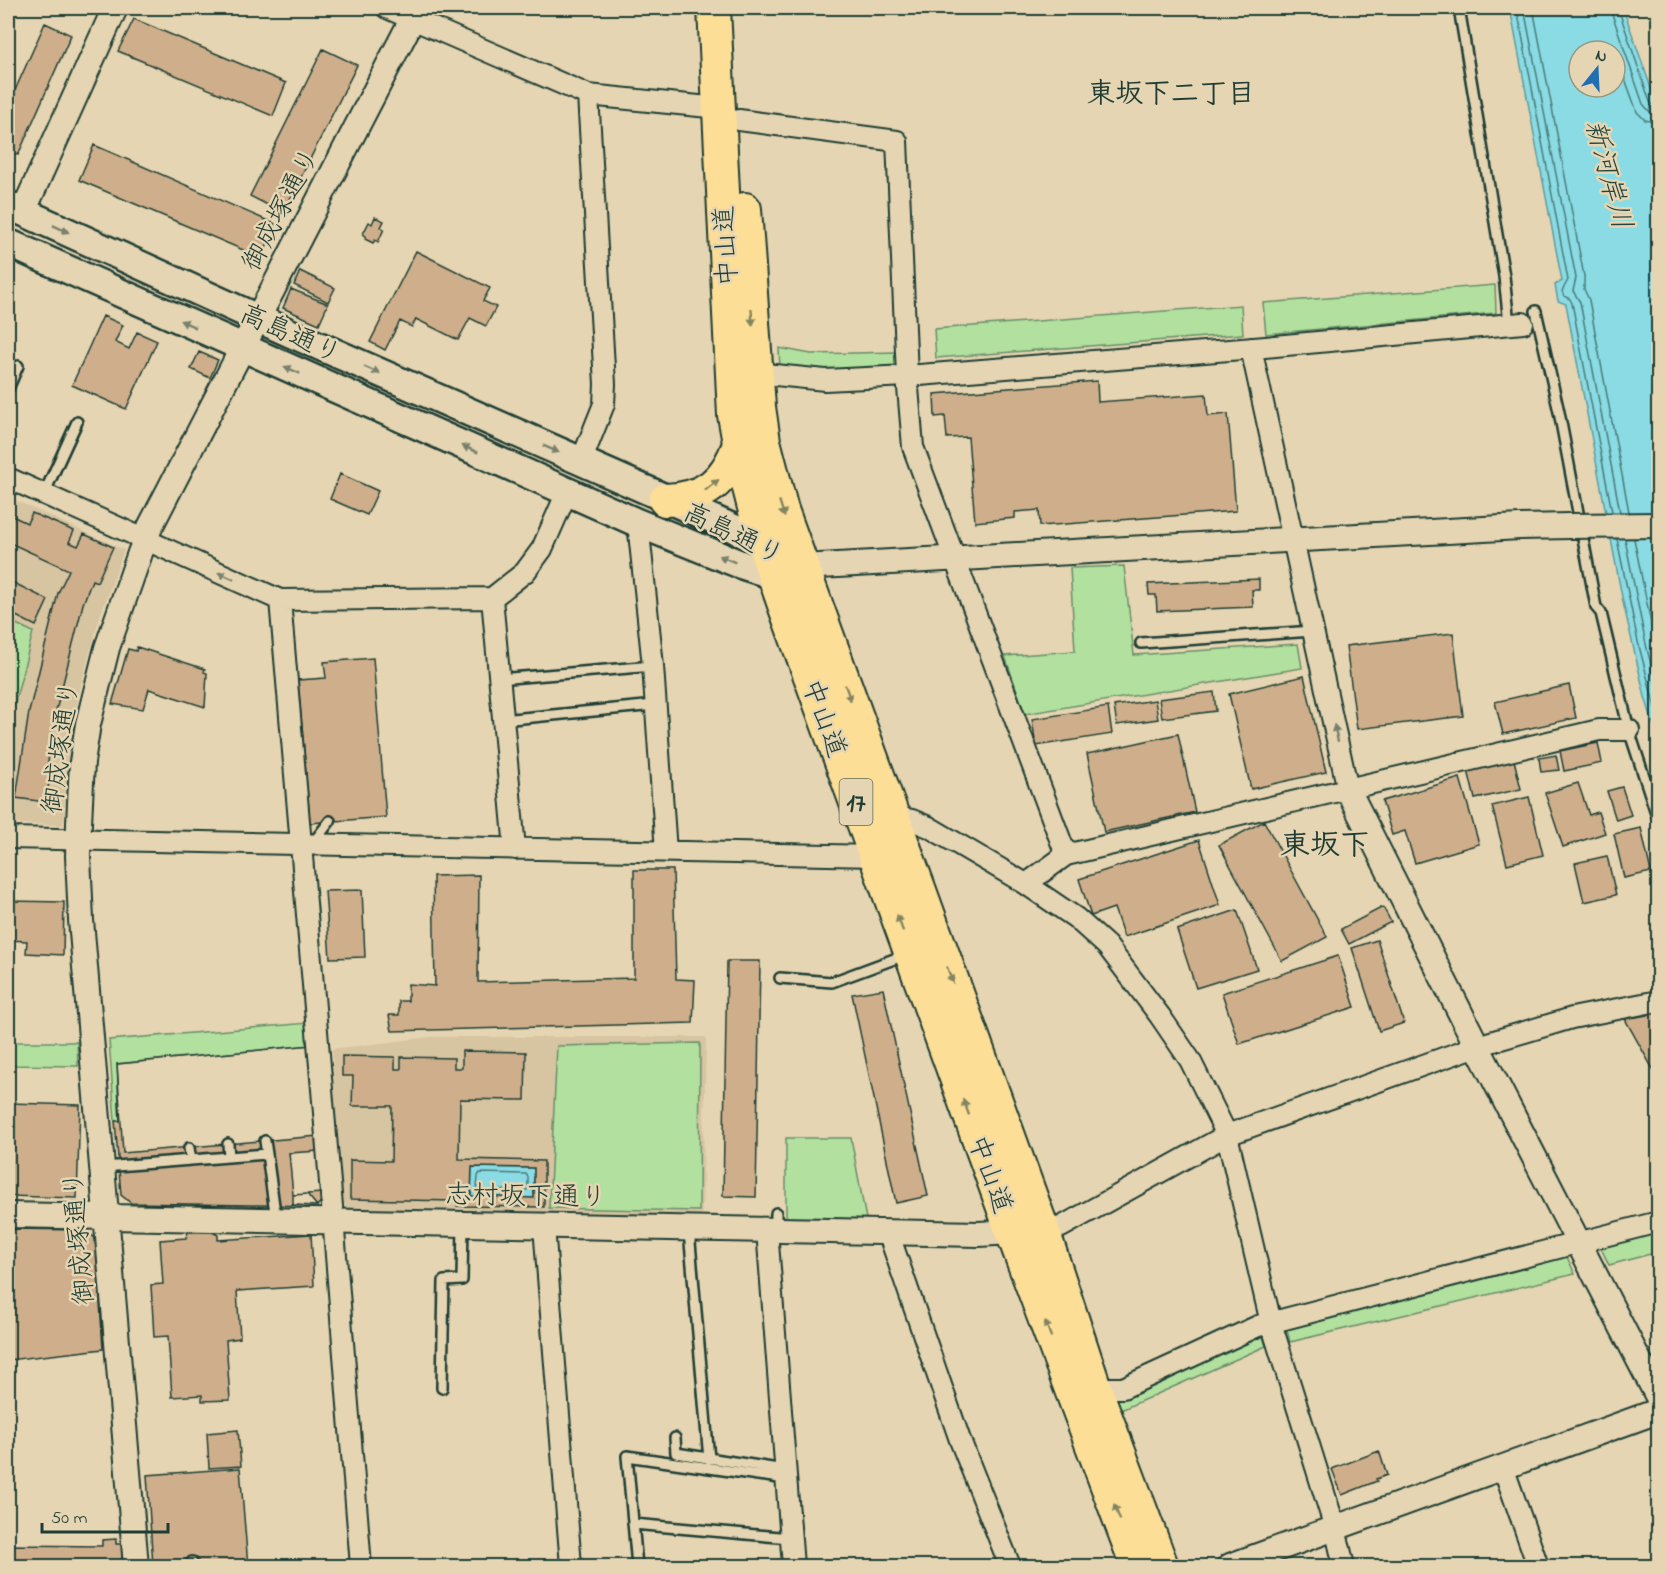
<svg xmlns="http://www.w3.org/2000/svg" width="1666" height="1574" font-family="'Indie Flower','Klee One',sans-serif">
<rect width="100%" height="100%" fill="#e6d5b2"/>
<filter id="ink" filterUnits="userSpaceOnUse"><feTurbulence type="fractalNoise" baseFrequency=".0167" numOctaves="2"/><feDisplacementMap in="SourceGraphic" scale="12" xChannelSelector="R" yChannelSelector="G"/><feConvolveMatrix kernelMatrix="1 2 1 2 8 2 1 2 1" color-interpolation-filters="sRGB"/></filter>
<g filter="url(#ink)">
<path fill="#d7c4a1" d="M 8,497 L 124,550 L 100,616 L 81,685 L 74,719 L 63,825 L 8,824 Z
M 430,1037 L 706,1037 L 702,1215 L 347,1208 L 342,1202 L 332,1049 Z"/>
<path fill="#b2e09e" stroke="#688e69" stroke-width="1.5" d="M 1495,285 L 1496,313 L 1266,334 L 1263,303 Z
M 1241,305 L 1243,334 L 936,358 L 934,329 Z
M 779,348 L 811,354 L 897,352 L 899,371 L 824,375 L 780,369 Z
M 1124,566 L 1134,655 L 1298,644 L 1302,668 L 1025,714 L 1005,656 L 1075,651 L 1070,568 Z
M 8,620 L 33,632 L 8,730 Z
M 309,1023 L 311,1045 L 117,1064 L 120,1121 L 115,1121 L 109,1040 Z
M 8,1042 L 77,1042 L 78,1066 L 8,1065 Z
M 700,1043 L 699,1211 L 549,1208 L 557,1046 Z
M 786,1138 L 851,1138 L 866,1219 L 786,1218 Z
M 1658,1230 L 1658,1252 L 1609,1265 L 1600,1246 Z
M 1566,1255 L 1575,1274 L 1290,1342 L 1286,1326 Z
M 1261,1331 L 1266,1346 L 1121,1410 L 1115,1396 Z"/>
<path fill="#8adbe4" stroke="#5f9c9e" stroke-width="1.5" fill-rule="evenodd" d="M 1510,8 L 1623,8 L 1658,108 L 1658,739 L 1645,697 L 1623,602 L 1566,304 L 1558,301 L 1555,285 L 1562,281 ZM 1579,51 L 1615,51 L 1615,87 L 1579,87 Z
M 472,1167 L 534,1168 L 534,1198 L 471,1196 Z"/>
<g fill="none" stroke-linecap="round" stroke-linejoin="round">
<path stroke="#4a7c7a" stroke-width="1.5" d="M 1517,8 L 1568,280 L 1562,291 L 1564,296 L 1570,299 L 1572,303 L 1612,512
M 1524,8 L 1576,278 L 1573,291 L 1580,302 L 1620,512
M 1533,8 L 1584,276 L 1584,289 L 1589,300 L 1629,512
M 1610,8 L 1643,104 L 1650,112 L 1658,114
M 1618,8 L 1650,102 L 1653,105 L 1658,106
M 1615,51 L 1637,112 L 1645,120 L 1658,123
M 1617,539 L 1638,642 L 1658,719
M 1625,539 L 1645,640 L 1658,694
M 1634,539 L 1658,658
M 480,1173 L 526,1174 L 528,1177 L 528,1189 L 525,1191 L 479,1190 L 477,1188 L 478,1176 Z"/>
</g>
<path fill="#cfaf8b" stroke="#1f3d34" stroke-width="1.5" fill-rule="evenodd" d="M 134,19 L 286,83 L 273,116 L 118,51 Z
M 45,23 L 71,35 L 18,155 L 8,151 L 8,95 L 12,97 Z
M 323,49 L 357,65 L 283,213 L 250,196 Z
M 94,145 L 275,224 L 262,258 L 79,180 Z
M 375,217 L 384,221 L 381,227 L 384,229 L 378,242 L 375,240 L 373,243 L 365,239 L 366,236 L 363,234 L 369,222 L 372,224 Z
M 416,251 L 490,288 L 483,301 L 496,307 L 486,326 L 470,318 L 458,340 L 416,319 L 412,327 L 400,321 L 385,350 L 370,342 Z
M 300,271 L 335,288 L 328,302 L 294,285 Z
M 291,289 L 328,304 L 319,324 L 283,308 Z
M 103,316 L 123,325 L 115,342 L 129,349 L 137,332 L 157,341 L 126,409 L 72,385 Z
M 199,352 L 218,360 L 210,378 L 191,369 Z
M 1097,381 L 1098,402 L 1206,394 L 1208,416 L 1228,414 L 1236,511 L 1040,526 L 1039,510 L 1015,512 L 1015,518 L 975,522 L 968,437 L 947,438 L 945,416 L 935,417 L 934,394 Z
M 340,474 L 378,491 L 367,515 L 330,499 Z
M 32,513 L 74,531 L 69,542 L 78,546 L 84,534 L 113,547 L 97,582 L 92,580 L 83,604 L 56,711 L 47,768 L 51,768 L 46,802 L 16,798 L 29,712 L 58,593 L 69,570 L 8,542 L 8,514 L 27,523 Z
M 1259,579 L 1259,590 L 1252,590 L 1253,607 L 1157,611 L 1156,595 L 1149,595 L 1148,584 Z
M 8,580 L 48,600 L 36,626 L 8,612 Z
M 1453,633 L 1463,716 L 1357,729 L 1346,646 Z
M 137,647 L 205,669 L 204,672 L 207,673 L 205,707 L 149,689 L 143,709 L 112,704 L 128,649 L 136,651 Z
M 373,658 L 386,817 L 310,823 L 298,680 L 326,678 L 324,662 Z
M 1304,676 L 1326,772 L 1251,789 L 1229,694 Z
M 1569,685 L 1576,718 L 1503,734 L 1495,702 Z
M 1214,692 L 1216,711 L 1162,718 L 1159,699 Z
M 1155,700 L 1158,719 L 1117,725 L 1114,706 Z
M 1108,707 L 1112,734 L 1036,746 L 1032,719 Z
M 1178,734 L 1195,812 L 1104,832 L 1087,754 Z
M 1598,743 L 1602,763 L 1564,771 L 1560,751 Z
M 1556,755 L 1559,770 L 1541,772 L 1539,758 Z
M 1514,760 L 1521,789 L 1475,799 L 1468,770 Z
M 1460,778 L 1479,844 L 1415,863 L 1405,831 L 1392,835 L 1382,801 Z
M 1578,783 L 1589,815 L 1598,812 L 1605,833 L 1563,847 L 1545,793 Z
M 1622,787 L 1631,815 L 1616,820 L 1607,791 Z
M 1529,797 L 1543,855 L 1507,864 L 1492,806 Z
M 1264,821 L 1327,937 L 1282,961 L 1219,845 Z
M 1641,828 L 1651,872 L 1624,878 L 1614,834 Z
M 1199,840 L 1220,905 L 1124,937 L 1114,908 L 1091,916 L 1079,879 Z
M 1607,856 L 1616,895 L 1584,902 L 1575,863 Z
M 634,870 L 673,870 L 676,979 L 695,980 L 693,1023 L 392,1031 L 389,1015 L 399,1015 L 399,1001 L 408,1001 L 408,984 L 435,986 L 433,876 L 479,875 L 478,982 L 634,978 Z
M 362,890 L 365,957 L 330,958 L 325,891 Z
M 8,901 L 64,902 L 63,955 L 26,953 L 27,941 L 8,940 Z
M 1383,907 L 1391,922 L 1349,944 L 1341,929 Z
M 1237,910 L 1257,969 L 1196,988 L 1177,930 Z
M 1377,940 L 1404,1023 L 1379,1031 L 1352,948 Z
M 1338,956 L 1355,1007 L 1239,1044 L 1222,993 Z
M 727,961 L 760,961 L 756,1197 L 723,1196 Z
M 883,989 L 928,1196 L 896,1203 L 852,994 Z
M 1658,1013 L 1658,1078 L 1625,1019 Z
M 311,1045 L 319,1151 L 289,1153 L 293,1195 L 322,1193 L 323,1199 L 317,1206 L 131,1203 L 121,1195 L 115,1121 L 120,1121 L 117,1064 Z
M 311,1045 L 318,1136 L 123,1153 L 117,1064 Z
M 462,1051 L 526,1052 L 525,1100 L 460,1099 L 459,1159 L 544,1161 L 544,1207 L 457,1206 L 457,1201 L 350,1199 L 350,1160 L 391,1161 L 392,1106 L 352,1106 L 353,1076 L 342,1076 L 342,1056 L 395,1057 L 395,1069 L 401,1069 L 401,1057 L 454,1058 L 454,1068 L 462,1068 ZM 472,1167 L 534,1168 L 534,1198 L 471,1196 Z
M 8,1103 L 80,1105 L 77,1198 L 8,1196 Z
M 307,1194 L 317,1206 L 293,1205 L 293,1195 Z
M 8,1229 L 86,1230 L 96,1239 L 103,1349 L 8,1360 Z
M 210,1231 L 218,1235 L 218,1240 L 311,1234 L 314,1286 L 237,1291 L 240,1338 L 226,1340 L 230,1400 L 202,1401 L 202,1395 L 172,1397 L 168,1336 L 154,1337 L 151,1285 L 163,1284 L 160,1240 L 186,1238 L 188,1232 Z
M 8,1371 L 11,1416 L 8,1416 Z
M 238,1430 L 241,1466 L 209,1468 L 207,1433 Z
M 1379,1451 L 1387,1475 L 1376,1479 L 1377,1481 L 1342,1495 L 1332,1469 Z
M 240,1468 L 248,1566 L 153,1566 L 147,1475 Z
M 116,1539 L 116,1544 L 122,1544 L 122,1566 L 8,1566 L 8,1545 L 102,1546 L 102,1540 Z"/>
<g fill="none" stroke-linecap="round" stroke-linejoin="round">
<defs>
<path id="service" d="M 1459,8 L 1504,276 L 1509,324
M 1536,311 L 1559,412 L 1596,607 L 1601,613 L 1629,730 L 1658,819
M 8,389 L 18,366
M 44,494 L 77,422
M 1141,643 L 1313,631
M 498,679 L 653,666
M 502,720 L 655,705
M 313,843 L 330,821
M 780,978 L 832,982 L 905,955
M 228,1144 L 229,1157
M 189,1148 L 191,1160
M 267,1154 L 276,1220
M 104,1167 L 267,1154 L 265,1141
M 776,1230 L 776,1213
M 689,1231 L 709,1459
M 442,1388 L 444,1281 L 462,1280 L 463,1224
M 675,1438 L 676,1453 L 785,1470
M 633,1524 L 790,1538
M 192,1562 L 192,1566
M 637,1566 L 627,1456 L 786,1479"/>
<path id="minor" d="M 387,8 L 588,95 L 719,108
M 739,120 L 897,141 L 907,376 L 913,447 L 1066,855
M 1251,348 L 1348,790
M 755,373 L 825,380 L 907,376 L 1254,348 L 1523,323
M 581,462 L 604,404 L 605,384 L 588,95
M 8,478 L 280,600 L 492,598 L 525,572 L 542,549 L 567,492
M 638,523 L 653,666 L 666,852
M 492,598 L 515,849
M 280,600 L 332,1206 L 361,1566
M 893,816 L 912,820 L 929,827 L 1026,884 L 1076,918 L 1107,946 L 1160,1016 L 1190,1060 L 1227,1135 L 1271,1323 L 1335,1528 L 1344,1566
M 8,838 L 876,856
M 1026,884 L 1066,855 L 1599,730 L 1629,730
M 544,1226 L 571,1566
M 767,1230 L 793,1566
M 1043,1230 L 1061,1227 L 1227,1135 L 1477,1046 L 1572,1018 L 1658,1001
M 888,1232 L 960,1440 L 1010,1566
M 1095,1388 L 1123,1388 L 1258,1326 L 1658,1222
M 1503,1467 L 1538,1566"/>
<path id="tertiary" d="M 23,212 L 115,8
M 802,567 L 1520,527 L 1570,526
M 1348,790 L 1477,1046 L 1658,1397
M 8,1215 L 979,1234 L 1028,1231
M 136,1566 L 81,920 L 78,856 L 79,823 L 82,762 L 88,724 L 107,648 L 140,553 L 150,527 L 418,8
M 1230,1566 L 1658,1411"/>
<path id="secondary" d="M 8,205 L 290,333 L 733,528 L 776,550
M 8,243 L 638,523 L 742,565 L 773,575 L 790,570"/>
<path id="trunk" d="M 714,8 L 734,415 C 745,480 762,543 784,605 L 1012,1232 L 1137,1566
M 745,209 L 759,407 L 764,441 L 782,510 L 1043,1230 L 1095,1388 L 1162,1566
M 665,500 C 705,499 726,481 739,444"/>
</defs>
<use href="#service" stroke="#1f3d34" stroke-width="14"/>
<use href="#minor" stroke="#1f3d34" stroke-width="24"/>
<use href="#tertiary" stroke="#1f3d34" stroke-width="28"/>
<use href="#secondary" stroke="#1f3d34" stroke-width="32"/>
<use href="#trunk" stroke="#1f3d34" stroke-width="36"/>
<use href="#service" stroke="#e6d5b2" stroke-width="9"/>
<use href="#minor" stroke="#e6d5b2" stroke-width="20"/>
<use href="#tertiary" stroke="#e6d5b2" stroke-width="24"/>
<use href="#secondary" stroke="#e6d5b2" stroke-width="27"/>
<use href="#trunk" stroke="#fdde96" stroke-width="32"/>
<defs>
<path id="tertiary-bridge" d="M 1570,526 L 1658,525"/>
</defs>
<use href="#tertiary-bridge" stroke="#1f3d34" stroke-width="28" stroke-linecap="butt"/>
<use href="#tertiary-bridge" stroke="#e6d5b2" stroke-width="24"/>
</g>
<defs><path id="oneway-solid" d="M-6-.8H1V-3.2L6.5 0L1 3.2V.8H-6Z" transform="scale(1.5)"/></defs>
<g fill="#79816d">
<use href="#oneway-solid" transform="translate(61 229) rotate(25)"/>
<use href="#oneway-solid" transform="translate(188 324) rotate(-156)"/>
<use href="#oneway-solid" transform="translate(292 370) rotate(-156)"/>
<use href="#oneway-solid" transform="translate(372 370) rotate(24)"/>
<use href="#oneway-solid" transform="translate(470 449) rotate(-156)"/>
<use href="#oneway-solid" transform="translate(551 449) rotate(24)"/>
<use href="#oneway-solid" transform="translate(727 559) rotate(-158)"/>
<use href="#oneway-solid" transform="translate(226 576) rotate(-156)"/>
<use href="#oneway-solid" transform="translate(1336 733) rotate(-103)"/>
</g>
<g fill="#838560">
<use href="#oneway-solid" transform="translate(752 317) rotate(86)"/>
<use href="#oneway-solid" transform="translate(712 485) rotate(-38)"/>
<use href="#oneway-solid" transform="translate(782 509) rotate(72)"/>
<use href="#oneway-solid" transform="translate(848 693) rotate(70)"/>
<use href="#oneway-solid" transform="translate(900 923) rotate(-110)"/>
<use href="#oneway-solid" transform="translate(950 975) rotate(70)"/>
<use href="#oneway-solid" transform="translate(966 1107) rotate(-110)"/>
<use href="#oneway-solid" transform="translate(1048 1329) rotate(-111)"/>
<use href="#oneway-solid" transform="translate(1117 1512) rotate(-111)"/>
</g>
</g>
<g text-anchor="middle" stroke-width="5" stroke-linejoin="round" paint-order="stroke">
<rect fill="#e6d5b2" stroke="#5b6b5a" stroke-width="1.5" x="839.5" y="779" width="33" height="46" rx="4.5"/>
<g font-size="26" font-weight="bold" fill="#1f3d34">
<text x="856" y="811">17</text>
</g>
<g font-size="27" fill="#1f3d34" stroke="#e6d5b2">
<text transform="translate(280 209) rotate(-62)" y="9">御成塚通り</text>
<text transform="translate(725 246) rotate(-93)" y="9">中山道</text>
<text transform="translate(291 333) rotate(24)" y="9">高島通り</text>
<text transform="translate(734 533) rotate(26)" y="9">高島通り</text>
<text transform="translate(825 718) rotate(70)" y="9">中山道</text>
<text transform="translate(60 747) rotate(-82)" y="9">御成塚通り</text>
<text transform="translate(991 1174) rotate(70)" y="9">中山道</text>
<text transform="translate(526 1195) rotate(1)" y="9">志村坂下通り</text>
<text transform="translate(78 1238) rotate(-95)" y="9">御成塚通り</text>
</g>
<g font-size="28" font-weight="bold" fill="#1f3d34" stroke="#e6d5b2">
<text x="1171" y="102">東坂下二丁目</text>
</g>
<g font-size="28" font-style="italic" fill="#24453d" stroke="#e6d5b2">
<text transform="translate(1610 174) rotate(75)" y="10">新河岸川</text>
</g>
<g font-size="30" font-weight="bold" fill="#1f3d34" stroke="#e6d5b2">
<text x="1325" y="854">東坂下</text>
</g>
</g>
<rect width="1666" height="1574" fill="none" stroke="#e6d5b2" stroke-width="30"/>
<rect x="15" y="15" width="1636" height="1544" fill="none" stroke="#1f3d34" stroke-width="2" filter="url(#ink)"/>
<g transform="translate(1597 69) rotate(18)"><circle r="28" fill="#e6d5b2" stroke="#969880" stroke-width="1.5"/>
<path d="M0-4.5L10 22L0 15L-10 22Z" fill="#1f6fb2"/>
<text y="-9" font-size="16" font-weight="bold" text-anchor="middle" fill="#1f3d34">N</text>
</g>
<path d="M42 1523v9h126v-9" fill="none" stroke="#1f3d34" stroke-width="3"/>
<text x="51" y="1523" font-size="18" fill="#1f3d34" stroke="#e6d5b2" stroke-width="4.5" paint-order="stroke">50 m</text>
</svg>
